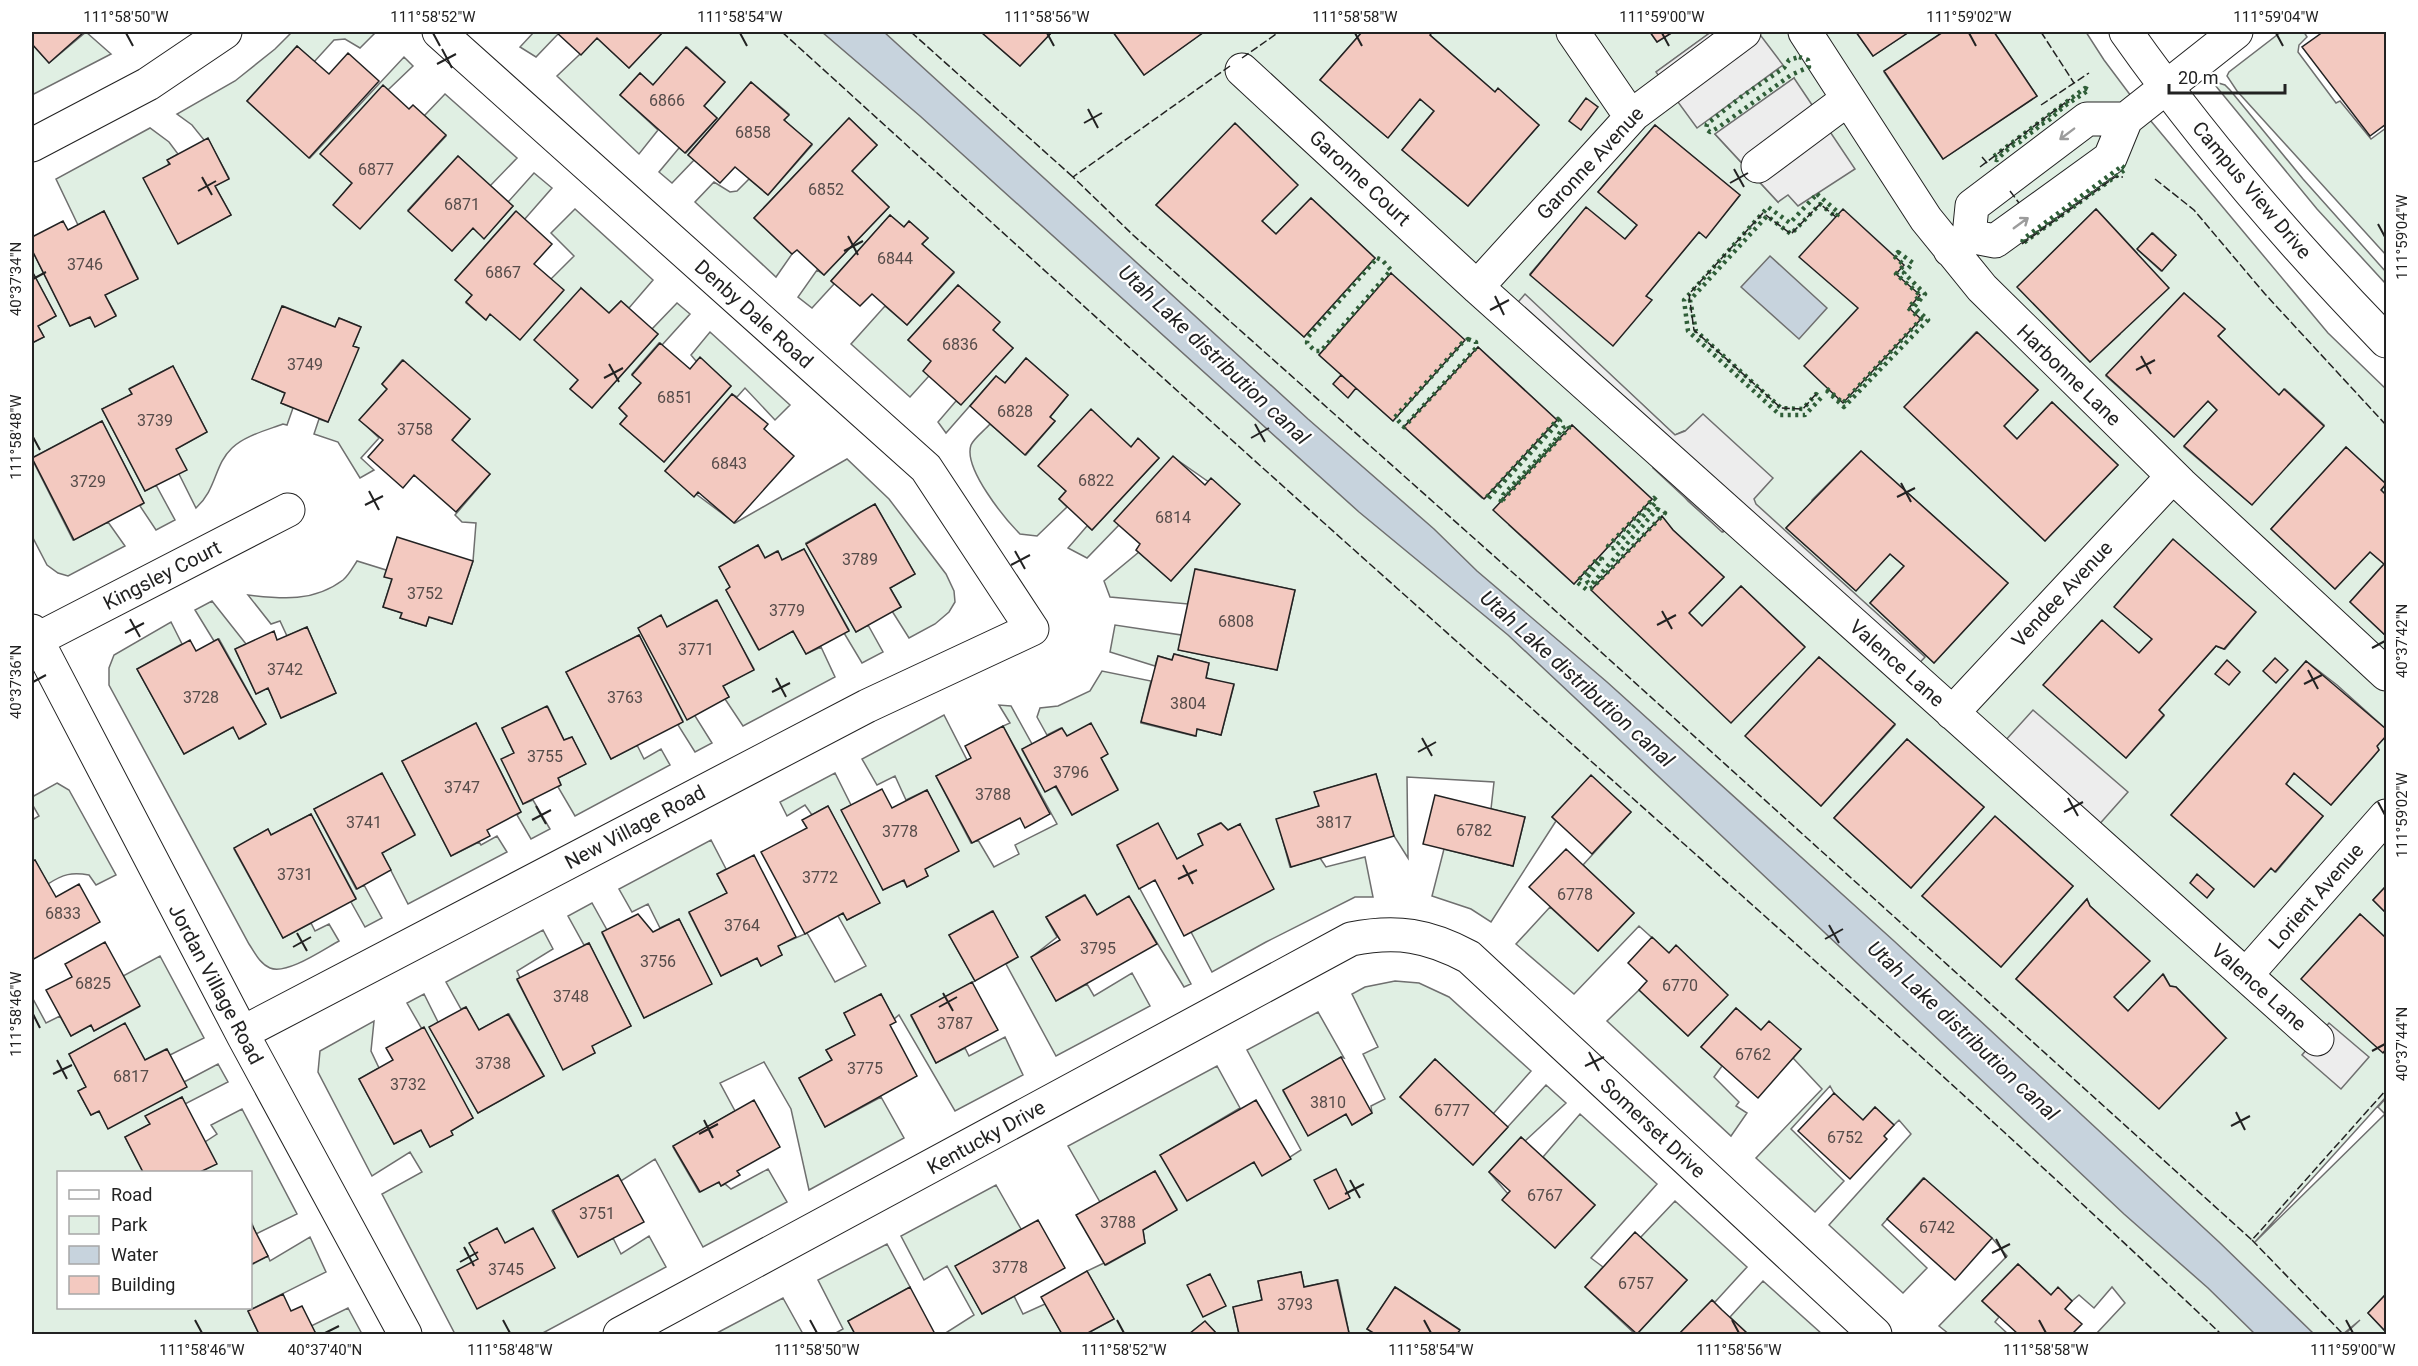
<svg xmlns="http://www.w3.org/2000/svg" width="2418" height="1366" font-family="Roboto,sans-serif">
<rect width="100%" height="100%" fill="#fff"/>
<path fill="#e0efe3" stroke="#6f6f6f" stroke-width="1.5" fill-rule="evenodd" d="M 86,32 L 111,54 L 32,95 L 32,44 L 49,63 Z
M 292,32 L 376,32 L 360,48 L 345,39 L 334,40 L 314,62 L 297,46 L 247,101 L 310,158 L 404,57 L 413,66 L 321,154 L 352,183 L 334,205 L 360,228 L 446,136 L 424,116 L 445,94 L 517,158 L 490,186 L 458,156 L 408,210 L 452,251 L 473,228 L 484,238 L 513,206 L 508,202 L 534,173 L 552,188 L 524,220 L 515,212 L 455,280 L 472,295 L 466,303 L 485,319 L 490,314 L 551,279 L 574,256 L 551,233 L 575,209 L 653,280 L 629,308 L 621,301 L 609,313 L 581,288 L 578,380 L 570,389 L 592,408 L 658,334 L 652,329 L 677,303 L 690,314 L 662,345 L 659,343 L 632,374 L 641,383 L 619,408 L 627,416 L 620,424 L 664,462 L 731,386 L 700,358 L 696,361 L 691,355 L 710,332 L 790,405 L 775,420 L 745,388 L 737,397 L 732,394 L 665,471 L 735,523 L 847,459 L 889,499 L 946,574 L 954,591 L 955,602 L 949,612 L 935,624 L 909,638 L 892,611 L 901,607 L 890,588 L 915,574 L 875,504 L 806,543 L 856,632 L 868,625 L 883,652 L 862,663 L 844,633 L 849,630 L 804,549 L 782,560 L 777,551 L 765,558 L 758,545 L 719,567 L 730,587 L 726,590 L 758,649 L 793,631 L 806,654 L 821,647 L 835,677 L 743,726 L 725,699 L 729,697 L 723,686 L 754,669 L 716,600 L 667,627 L 695,716 L 712,743 L 695,752 L 678,725 L 683,721 L 639,635 L 566,672 L 611,759 L 637,745 L 644,759 L 661,749 L 670,765 L 575,816 L 558,787 L 561,785 L 558,778 L 585,764 L 572,737 L 564,740 L 548,707 L 502,728 L 514,753 L 523,804 L 533,800 L 550,829 L 531,839 L 517,815 L 521,812 L 476,723 L 402,761 L 451,856 L 479,842 L 481,845 L 497,836 L 507,852 L 408,904 L 382,853 L 415,834 L 382,774 L 314,809 L 356,889 L 364,885 L 382,918 L 365,927 L 351,902 L 356,898 L 311,814 L 271,835 L 268,829 L 234,849 L 283,938 L 311,923 L 315,931 L 329,924 L 339,941 C 324,949 287,975 270,968 C 260,964 255,953 249,944 L 109,685 L 109,668 L 114,655 L 171,622 L 182,644 L 137,669 L 184,754 L 233,727 L 240,739 L 266,724 L 219,639 L 214,641 L 195,610 L 212,601 L 246,644 L 235,649 L 256,694 L 268,688 L 281,718 L 336,693 L 307,627 L 287,636 L 280,621 L 271,624 L 248,595 C 282,599 314,602 343,580 C 349,575 353,567 357,561 L 386,570 L 392,579 L 383,607 L 402,613 L 400,618 L 426,626 L 429,617 L 452,624 L 473,561 L 476,523 L 462,522 L 455,515 L 490,474 L 452,440 L 470,419 L 402,360 L 382,384 L 387,389 L 360,420 L 379,438 L 361,458 L 374,470 L 360,478 L 338,442 L 314,434 L 319,419 L 328,422 L 358,348 L 353,346 L 361,327 L 339,318 L 335,327 L 283,306 L 252,379 L 285,393 L 281,403 L 293,408 L 287,425 L 283,424 C 267,430 244,436 232,448 C 214,465 217,489 196,508 L 179,474 L 176,449 L 207,432 L 173,366 L 130,388 L 132,394 L 102,409 L 145,491 L 156,485 L 175,520 L 156,530 L 140,506 L 144,503 L 102,421 L 32,458 L 32,343 L 44,337 L 38,326 L 56,316 L 32,271 L 32,250 L 70,326 L 90,317 L 95,326 L 116,315 L 105,295 L 138,278 L 104,211 L 78,225 L 56,179 L 150,128 L 169,142 L 178,154 L 168,160 L 178,243 L 231,215 L 215,186 L 229,178 L 208,139 L 204,140 L 192,125 L 177,114 L 235,81 L 275,49 Z
M 534,32 L 556,32 L 558,34 L 536,57 L 520,47 Z
M 663,32 L 981,32 L 1020,66 L 1052,32 L 1113,32 L 1144,75 L 1204,32 L 1362,32 L 1320,80 L 1387,137 L 1420,99 L 1434,111 L 1402,150 L 1468,206 L 1539,125 L 1498,89 L 1495,92 L 1430,35 L 1432,32 L 1650,32 L 1657,42 L 1673,32 L 1711,32 L 1656,72 L 1758,32 L 1856,32 L 1873,56 L 1909,32 L 1943,32 L 1884,72 L 1943,159 L 2037,96 L 1994,32 L 2086,32 L 2104,60 L 2140,108 L 2328,333 L 2386,389 L 2386,495 L 2381,490 L 2386,484 L 2346,447 L 2271,529 L 2335,589 L 2370,552 L 2384,564 L 2350,602 L 2386,636 L 2386,729 L 2337,685 L 2306,661 L 2171,815 L 2254,887 L 2271,868 L 2276,872 L 2323,816 L 2286,784 L 2294,773 L 2331,805 L 2373,757 L 2379,750 L 2377,746 L 2386,736 L 2386,886 L 2373,900 L 2386,913 L 2386,938 L 2360,914 L 2302,979 L 2383,1052 L 2386,1049 L 2386,1097 L 2255,1242 L 2385,1114 L 2378,1107 L 2386,1098 L 2386,1294 L 2368,1313 L 2386,1332 L 2386,1334 L 2345,1334 L 2360,1320 L 2343,1334 L 2096,1334 L 2125,1303 L 2112,1287 L 2094,1308 L 2079,1295 L 2072,1301 L 2058,1288 L 2051,1295 L 2018,1264 L 1982,1301 L 1999,1317 L 1995,1322 L 2008,1334 L 1949,1334 L 1939,1326 L 2007,1256 L 1992,1238 L 1923,1178 L 1882,1225 L 1927,1268 L 1903,1293 L 1829,1225 L 1911,1134 L 1899,1120 L 1894,1125 L 1875,1107 L 1863,1120 L 1835,1095 L 1830,1086 L 1791,1129 L 1844,1181 L 1815,1212 L 1756,1158 L 1822,1089 L 1793,1058 L 1801,1049 L 1761,1030 L 1736,1008 L 1701,1047 L 1722,1066 L 1714,1077 L 1739,1102 L 1736,1106 L 1747,1113 L 1731,1136 L 1607,1021 L 1639,990 L 1688,1036 L 1727,995 L 1676,946 L 1669,953 L 1639,926 L 1574,994 L 1516,944 L 1550,907 L 1598,951 L 1634,913 L 1583,865 L 1631,812 L 1591,776 L 1552,817 L 1556,821 L 1491,922 L 1471,909 L 1432,896 L 1444,849 L 1513,866 L 1525,817 L 1491,809 L 1494,782 L 1407,777 L 1408,858 L 1394,836 L 1376,774 L 1315,792 L 1319,806 L 1277,819 L 1290,867 L 1320,858 L 1326,867 L 1365,857 L 1373,897 L 1355,897 L 1266,942 L 1212,972 L 1191,932 L 1240,824 L 1228,830 L 1220,823 L 1198,834 L 1203,845 L 1177,859 L 1158,824 L 1117,846 L 1191,984 L 1184,987 L 1129,897 L 1097,915 L 1084,895 L 1046,917 L 1057,937 L 1032,957 L 1056,1001 L 1087,984 L 1094,996 L 1132,973 L 1150,1006 L 1056,1056 L 1006,964 L 1018,957 L 992,911 L 949,935 L 975,981 L 911,1016 L 936,1063 L 965,1048 L 969,1056 L 1005,1037 L 1023,1075 L 955,1111 L 899,1015 L 894,1019 L 881,994 L 844,1013 L 855,1035 L 826,1050 L 832,1060 L 799,1078 L 825,1127 L 881,1097 L 904,1138 L 809,1190 L 791,1109 L 764,1062 L 720,1083 L 735,1111 L 673,1147 L 699,1192 L 719,1182 L 721,1186 L 725,1184 L 731,1189 L 768,1169 L 787,1202 L 703,1247 L 655,1159 L 621,1181 L 618,1175 L 552,1211 L 578,1257 L 613,1238 L 621,1254 L 649,1236 L 666,1267 L 541,1334 L 455,1334 L 382,1194 L 422,1172 L 410,1152 L 372,1176 L 318,1072 L 320,1051 L 374,1021 L 371,1051 L 379,1068 L 359,1079 L 394,1144 L 421,1130 L 430,1147 L 452,1135 L 451,1131 L 473,1118 L 407,1003 L 424,994 L 438,1022 L 430,1028 L 478,1113 L 544,1076 L 509,1014 L 479,1030 L 466,1007 L 461,1009 L 446,982 L 543,930 L 553,949 L 517,971 L 520,978 L 517,980 L 563,1069 L 595,1053 L 591,1046 L 631,1026 L 589,943 L 584,945 L 568,916 L 592,903 L 607,930 L 602,933 L 644,1018 L 711,984 L 679,919 L 660,928 L 648,904 L 632,912 L 619,889 L 711,840 L 726,869 L 717,874 L 727,893 L 689,913 L 721,976 L 757,958 L 761,966 L 782,955 L 777,946 L 807,933 L 835,982 L 866,966 L 838,916 L 843,913 L 847,920 L 879,903 L 828,806 L 812,815 L 805,805 L 787,816 L 780,802 L 835,773 L 851,805 L 842,810 L 883,890 L 903,880 L 907,887 L 928,876 L 924,869 L 958,851 L 927,790 L 906,800 L 895,776 L 877,785 L 862,759 L 944,715 L 967,760 L 936,776 L 971,843 L 978,840 L 994,867 L 1019,854 L 1015,845 L 1057,824 L 1003,726 L 1010,723 L 999,705 L 1011,706 L 1032,744 L 1022,750 L 1045,791 L 1055,786 L 1072,815 L 1118,789 L 1101,758 L 1066,737 L 1061,728 L 1047,735 L 1037,717 L 1040,708 L 1058,706 L 1090,691 L 1102,671 L 1151,681 L 1141,723 L 1195,736 L 1197,729 L 1221,735 L 1234,685 L 1206,678 L 1209,663 L 1174,654 L 1172,660 L 1158,656 L 1155,666 L 1110,652 L 1115,625 L 1181,635 L 1179,650 L 1277,670 L 1295,590 L 1196,569 L 1188,604 L 1110,597 L 1104,581 L 1139,552 L 1171,581 L 1240,504 L 1173,457 L 1119,525 L 1087,558 L 1068,548 L 1087,526 L 1092,530 L 1159,458 L 1139,439 L 1131,447 L 1091,410 L 1039,465 L 1066,491 L 1059,499 L 1067,507 L 1037,536 L 1020,534 C 1005,519 963,468 971,445 C 974,438 985,430 990,424 L 1026,455 L 1055,421 L 1050,417 L 1068,395 L 1026,358 L 1005,383 L 996,376 L 946,433 L 938,422 L 956,401 L 960,404 L 1013,348 L 993,330 L 999,322 L 958,285 L 908,340 L 931,361 L 929,376 L 910,397 L 851,344 L 885,306 L 907,325 L 954,273 L 922,244 L 928,238 L 909,221 L 904,227 L 890,215 L 831,281 L 834,284 L 812,308 L 798,297 L 817,270 L 824,275 L 889,207 L 852,171 L 877,145 L 849,118 L 754,218 L 792,254 L 776,277 L 695,202 L 714,182 L 730,192 L 737,191 L 749,179 L 768,195 L 812,145 L 784,120 L 789,114 L 751,82 L 688,155 L 694,160 L 672,183 L 659,172 L 679,148 L 686,153 L 717,118 L 704,106 L 725,82 L 687,47 L 653,85 L 640,73 L 620,95 L 658,130 L 639,154 L 557,76 L 597,38 L 629,68 ZM 1794,78 L 1778,202 L 1715,134 ZM 1235,124 L 1297,185 L 1262,221 L 1276,234 L 1311,198 L 1375,258 L 1304,337 L 1156,205 ZM 1655,125 L 1740,195 L 1706,237 L 1699,232 L 1646,296 L 1651,300 L 1581,316 L 1530,274 L 1579,217 L 1625,239 L 1637,225 L 1598,192 ZM 2096,209 L 2137,253 L 2120,334 L 2090,362 L 2018,287 ZM 2153,233 L 2176,255 L 2161,271 L 2138,250 ZM 1391,273 L 1428,381 L 1393,421 L 1319,355 ZM 2184,293 L 2225,329 L 2218,336 L 2279,395 L 2285,389 L 2324,425 L 2251,504 L 2184,447 L 2217,410 L 2208,401 L 2174,437 L 2106,376 ZM 1525,295 L 1675,435 L 1684,431 L 1767,516 L 1925,657 L 1736,519 L 1723,532 L 1688,501 ZM 1976,332 L 2038,390 L 2004,426 L 2017,439 L 2052,402 L 2118,465 L 2045,541 L 1905,407 ZM 1478,347 L 1557,420 L 1485,498 L 1482,498 L 1404,427 ZM 1572,425 L 1652,499 L 1574,584 L 1509,525 L 1509,517 L 1541,459 ZM 1861,451 L 2008,583 L 1934,663 L 1870,603 L 1904,566 L 1890,554 L 1855,590 L 1786,528 C 1794,518 1803,515 1812,506 L 1812,500 ZM 1662,517 L 1673,530 L 1724,577 L 1689,613 L 1702,626 L 1741,586 L 1804,646 L 1662,657 L 1592,590 ZM 2173,540 L 2255,612 L 2225,649 L 2216,646 L 2159,710 L 2164,716 L 2126,758 L 2044,685 L 2101,621 L 2139,653 L 2152,639 L 2115,607 ZM 1819,657 L 1895,725 L 1821,806 L 1746,736 ZM 1907,739 L 1984,807 L 1911,888 L 1834,818 ZM 2005,825 L 2073,886 L 2001,967 L 1922,896 ZM 2087,899 L 2090,906 L 2138,951 L 2114,997 L 2128,1011 L 2164,975 L 2170,986 L 2176,987 L 2226,1038 L 2050,1010 L 2016,979 Z
M 2281,32 L 2304,32 L 2307,37 L 2299,45 L 2298,52 L 2336,103 L 2340,101 L 2371,139 L 2386,128 L 2386,255 L 2237,91 L 2227,76 L 2229,72 Z
M 2215,82 L 2225,85 L 2230,90 L 2303,179 L 2386,272 L 2386,284 L 2317,209 L 2215,85 Z
M 32,459 L 73,540 L 108,522 L 125,546 L 68,576 L 58,573 L 47,565 L 32,536 Z
M 57,783 L 69,790 L 116,875 L 96,885 L 89,875 C 72,872 63,874 48,884 L 35,860 L 32,862 L 32,820 L 39,816 L 32,804 L 32,797 Z
M 160,956 L 204,1038 L 170,1055 L 166,1049 L 145,1060 L 125,1024 L 69,1054 L 86,1087 L 78,1091 L 91,1115 L 99,1111 L 108,1128 L 184,1082 L 218,1064 L 228,1082 L 185,1104 L 182,1097 L 146,1116 L 150,1124 L 125,1137 L 143,1172 L 58,1172 L 58,1308 L 250,1308 L 251,1265 L 268,1256 L 270,1261 L 310,1237 L 326,1272 L 248,1311 L 259,1334 L 32,1334 L 32,1269 L 33,1268 L 32,1245 L 32,997 L 46,1023 L 60,1016 L 71,1036 L 91,1025 L 94,1031 L 139,1007 L 123,976 Z
M 1395,981 L 1419,983 L 1449,997 L 1531,1071 L 1493,1114 L 1435,1059 L 1400,1097 L 1473,1165 L 1546,1085 L 1566,1103 L 1525,1141 L 1521,1137 L 1489,1172 L 1555,1248 L 1595,1205 L 1543,1157 L 1580,1114 L 1657,1184 L 1591,1258 L 1603,1267 L 1585,1287 L 1635,1334 L 1457,1334 L 1459,1329 L 1395,1287 L 1367,1329 L 1375,1334 L 1343,1334 L 1349,1333 L 1338,1280 L 1304,1287 L 1301,1272 L 1258,1281 L 1262,1300 L 1233,1307 L 1239,1334 L 1217,1334 L 1205,1322 L 1189,1334 L 1086,1334 L 1114,1319 L 1087,1271 L 1104,1263 L 1106,1265 L 1145,1243 L 1143,1230 L 1177,1209 L 1155,1171 L 1100,1202 L 1068,1146 L 1217,1066 L 1240,1108 L 1161,1155 L 1254,1162 L 1262,1175 L 1301,1150 L 1247,1050 L 1318,1012 L 1344,1058 L 1341,1057 L 1283,1091 L 1308,1135 L 1346,1114 L 1352,1125 L 1372,1113 L 1371,1106 L 1385,1099 L 1363,1054 L 1378,1047 L 1352,994 L 1365,987 Z
M 242,1109 L 297,1214 L 256,1234 L 251,1221 L 250,1172 L 200,1172 L 216,1164 L 205,1142 L 217,1134 L 211,1125 Z
M 996,1185 L 1021,1229 L 956,1266 L 982,1314 L 1014,1296 L 1023,1314 L 1045,1304 L 1062,1334 L 944,1334 L 974,1315 L 947,1266 L 924,1280 L 901,1236 Z
M 1675,1201 L 1747,1267 L 1715,1302 L 1712,1300 L 1679,1334 L 1637,1334 L 1687,1280 L 1640,1238 Z
M 887,1244 L 910,1287 L 848,1321 L 855,1334 L 834,1334 L 843,1329 L 818,1280 Z
M 1763,1281 L 1822,1334 L 1748,1334 L 1730,1317 Z
M 783,1298 L 803,1334 L 715,1334 Z
M 348,1308 L 362,1334 L 316,1334 L 311,1326 Z"/>
<path fill="#ededed" stroke="#6f6f6f" stroke-width="1.5" d="M 1711,32 L 1758,32 L 1783,65 L 1697,128 L 1656,72 Z
M 1794,78 L 1855,169 L 1798,206 L 1788,195 L 1778,202 L 1715,134 Z
M 1525,294 L 1675,435 L 1685,431 L 1703,414 L 1773,478 L 1754,499 L 1756,504 L 1925,657 L 1909,674 L 1735,519 L 1722,532 L 1653,468 L 1664,455 L 1508,314 Z
M 2033,710 L 2128,792 L 2080,846 L 1985,763 Z
M 2329,1023 L 2369,1057 L 2341,1089 L 2302,1055 Z"/>
<path fill="#c7d3dd" stroke="#6f6f6f" stroke-width="1.5" d="M 822,32 L 884,32 L 1308,419 L 1434,529 L 1477,571 L 1607,682 L 1894,941 L 2219,1242 L 2314,1334 L 2255,1334 L 2208,1288 L 2124,1214 L 1508,635 L 1359,512 L 920,116 Z
M 1770,256 L 1827,308 L 1799,339 L 1741,287 Z"/>
<path fill="#f3c9c0" stroke="#222" stroke-width="1.5" d="M 32,32 L 84,32 L 49,63 L 32,44 Z
M 556,32 L 663,32 L 629,68 L 597,38 L 581,55 Z
M 981,32 L 1052,32 L 1020,66 Z
M 1113,32 L 1204,32 L 1144,75 Z
M 1362,32 L 1432,32 L 1430,35 L 1495,92 L 1498,88 L 1539,125 L 1468,206 L 1402,150 L 1434,111 L 1420,99 L 1388,138 L 1320,80 Z
M 1650,32 L 1673,32 L 1657,42 Z
M 1856,32 L 1909,32 L 1873,56 Z
M 1943,32 L 1994,32 L 2037,96 L 1943,159 L 1884,71 Z
M 2323,32 L 2386,32 L 2386,124 L 2370,136 L 2302,47 Z
M 297,46 L 329,74 L 348,53 L 379,81 L 309,158 L 247,101 Z
M 686,47 L 725,82 L 704,106 L 717,118 L 685,153 L 620,95 L 640,73 L 653,85 Z
M 751,82 L 789,115 L 784,120 L 812,144 L 768,195 L 735,167 L 720,183 L 688,155 Z
M 383,85 L 409,109 L 413,105 L 446,135 L 360,229 L 333,205 L 352,183 L 320,154 Z
M 1586,98 L 1598,107 L 1581,130 L 1569,121 Z
M 849,118 L 877,145 L 852,171 L 889,207 L 824,275 L 797,250 L 792,254 L 754,218 Z
M 1235,123 L 1298,185 L 1262,221 L 1276,234 L 1311,198 L 1375,258 L 1304,337 L 1156,205 Z
M 1655,125 L 1740,195 L 1706,238 L 1699,232 L 1646,296 L 1652,300 L 1613,346 L 1530,275 L 1586,207 L 1625,239 L 1637,225 L 1598,192 Z
M 208,138 L 229,179 L 215,186 L 231,215 L 178,244 L 143,178 L 170,164 L 167,160 Z
M 458,156 L 513,206 L 484,239 L 473,228 L 452,251 L 408,211 Z
M 1843,209 L 1904,265 L 1896,274 L 1920,295 L 1909,308 L 1921,319 L 1843,403 L 1804,366 L 1858,308 L 1799,257 Z
M 2096,209 L 2169,288 L 2090,362 L 2017,287 Z
M 104,211 L 138,279 L 105,295 L 116,316 L 95,327 L 90,317 L 70,326 L 32,250 L 32,237 L 63,221 L 68,230 Z
M 516,211 L 552,244 L 534,264 L 564,290 L 520,340 L 490,314 L 486,320 L 466,302 L 472,295 L 455,280 Z
M 890,215 L 904,227 L 909,221 L 928,238 L 922,244 L 954,272 L 907,325 L 872,294 L 860,306 L 831,281 Z
M 2152,233 L 2176,255 L 2162,271 L 2137,249 Z
M 32,271 L 56,316 L 38,326 L 44,337 L 32,343 Z
M 1391,273 L 1465,340 L 1393,421 L 1319,355 Z
M 958,285 L 1000,322 L 993,330 L 1013,348 L 961,405 L 923,371 L 931,361 L 908,340 Z
M 581,288 L 609,313 L 621,301 L 658,334 L 592,408 L 570,389 L 578,380 L 534,340 Z
M 2184,293 L 2225,329 L 2218,336 L 2254,371 L 2279,395 L 2284,389 L 2324,426 L 2252,505 L 2184,446 L 2217,410 L 2208,401 L 2174,437 L 2106,375 Z
M 282,306 L 335,327 L 339,318 L 361,327 L 353,346 L 359,348 L 328,422 L 281,403 L 285,393 L 252,379 Z
M 1977,332 L 2038,390 L 2004,426 L 2017,439 L 2052,402 L 2118,465 L 2045,541 L 1904,407 Z
M 660,343 L 690,369 L 700,357 L 731,386 L 664,462 L 620,424 L 627,416 L 619,408 L 641,383 L 632,375 Z
M 1478,347 L 1557,420 L 1484,499 L 1404,427 Z
M 1026,358 L 1068,395 L 1050,417 L 1055,421 L 1025,455 L 970,406 L 996,376 L 1005,383 Z
M 403,360 L 470,419 L 452,440 L 490,474 L 456,512 L 414,475 L 403,488 L 368,457 L 383,440 L 359,420 L 387,389 L 382,384 Z
M 173,366 L 207,432 L 176,449 L 187,470 L 145,491 L 102,409 L 132,394 L 129,389 Z
M 1341,375 L 1356,388 L 1348,398 L 1333,384 Z
M 732,394 L 768,424 L 764,429 L 794,456 L 734,523 L 698,492 L 694,497 L 665,471 Z
M 1091,409 L 1131,447 L 1138,438 L 1159,458 L 1092,530 L 1059,499 L 1066,491 L 1038,466 Z
M 102,421 L 144,503 L 74,540 L 32,458 Z
M 1572,425 L 1652,499 L 1574,584 L 1493,510 Z
M 2346,447 L 2386,484 L 2381,490 L 2386,495 L 2386,636 L 2350,602 L 2384,564 L 2370,552 L 2335,589 L 2271,529 Z
M 1861,451 L 2008,583 L 1934,663 L 1870,603 L 1904,566 L 1890,554 L 1856,591 L 1786,528 Z
M 1173,456 L 1205,485 L 1211,478 L 1240,504 L 1171,581 L 1136,550 L 1140,544 L 1114,521 Z
M 875,504 L 915,574 L 890,588 L 901,607 L 856,632 L 806,544 Z
M 1662,516 L 1673,530 L 1724,577 L 1689,613 L 1702,626 L 1741,586 L 1805,647 L 1731,723 L 1591,590 Z
M 397,537 L 473,561 L 452,624 L 429,617 L 426,626 L 400,618 L 402,613 L 383,607 L 392,579 L 384,577 Z
M 2173,539 L 2256,612 L 2224,649 L 2216,646 L 2159,710 L 2164,715 L 2126,758 L 2043,685 L 2102,620 L 2139,653 L 2152,639 L 2114,607 Z
M 758,545 L 765,558 L 778,551 L 782,560 L 804,549 L 849,631 L 806,654 L 793,631 L 759,650 L 726,590 L 730,587 L 719,567 Z
M 1195,569 L 1295,590 L 1277,670 L 1178,650 Z
M 717,600 L 754,670 L 723,686 L 729,697 L 687,720 L 638,628 L 661,615 L 667,627 Z
M 307,627 L 336,693 L 281,718 L 268,688 L 256,694 L 235,649 L 274,631 L 277,640 Z
M 639,635 L 683,722 L 611,759 L 566,672 Z
M 218,639 L 266,724 L 239,739 L 233,727 L 184,754 L 137,669 L 190,640 L 196,651 Z
M 1174,654 L 1209,663 L 1206,678 L 1234,684 L 1221,735 L 1197,729 L 1196,736 L 1141,722 L 1158,656 L 1172,660 Z
M 1819,657 L 1895,724 L 1821,806 L 1745,736 Z
M 2275,658 L 2288,670 L 2276,683 L 2263,671 Z
M 2227,660 L 2240,672 L 2229,685 L 2215,674 Z
M 2306,661 L 2386,729 L 2386,736 L 2377,746 L 2379,750 L 2373,757 L 2331,805 L 2294,773 L 2286,784 L 2323,816 L 2275,872 L 2271,868 L 2254,887 L 2171,815 Z
M 547,706 L 564,740 L 572,737 L 586,764 L 558,778 L 561,785 L 523,804 L 501,759 L 514,753 L 502,728 Z
M 476,723 L 521,812 L 487,830 L 490,836 L 451,856 L 402,761 Z
M 1091,723 L 1108,754 L 1101,758 L 1118,790 L 1072,815 L 1056,786 L 1045,792 L 1022,749 L 1062,728 L 1067,736 Z
M 1003,726 L 1050,814 L 1025,828 L 1020,818 L 972,843 L 936,776 L 971,758 L 965,746 Z
M 1907,739 L 1984,807 L 1911,888 L 1834,818 Z
M 382,773 L 415,835 L 382,853 L 391,870 L 357,889 L 314,809 Z
M 1376,774 L 1394,836 L 1291,867 L 1276,819 L 1319,806 L 1314,792 Z
M 1591,775 L 1631,812 L 1592,854 L 1552,817 Z
M 882,789 L 892,808 L 927,790 L 959,851 L 925,869 L 928,876 L 907,887 L 904,880 L 883,890 L 841,810 Z
M 1435,795 L 1525,817 L 1513,866 L 1423,844 Z
M 828,806 L 880,903 L 847,920 L 843,913 L 805,934 L 761,852 L 807,828 L 802,820 Z
M 311,814 L 356,899 L 283,938 L 234,848 L 268,829 L 271,835 Z
M 1995,816 L 2073,886 L 2001,967 L 1922,896 Z
M 1158,823 L 1177,859 L 1203,845 L 1198,834 L 1221,823 L 1228,830 L 1240,824 L 1274,889 L 1184,936 L 1155,880 L 1139,889 L 1117,845 Z
M 1566,849 L 1634,913 L 1598,951 L 1529,887 Z
M 754,855 L 796,937 L 778,946 L 782,955 L 761,966 L 757,958 L 721,976 L 689,912 L 727,893 L 717,874 Z
M 35,860 L 56,897 L 79,884 L 100,922 L 32,960 L 32,862 Z
M 2197,874 L 2214,889 L 2207,898 L 2190,883 Z
M 2386,886 L 2386,913 L 2373,900 Z
M 1085,895 L 1097,915 L 1129,896 L 1157,944 L 1056,1001 L 1031,957 L 1060,940 L 1046,917 Z
M 2087,899 L 2090,906 L 2150,961 L 2114,997 L 2128,1011 L 2163,974 L 2170,986 L 2176,987 L 2226,1038 L 2159,1109 L 2016,979 Z
M 993,911 L 1018,957 L 975,981 L 949,935 Z
M 638,914 L 653,932 L 679,919 L 712,984 L 644,1018 L 602,932 Z
M 2360,914 L 2386,938 L 2386,1049 L 2383,1053 L 2301,979 Z
M 1652,937 L 1669,953 L 1676,945 L 1728,995 L 1688,1036 L 1639,990 L 1647,981 L 1628,963 Z
M 105,942 L 140,1006 L 94,1031 L 91,1025 L 71,1036 L 46,990 L 72,977 L 65,964 Z
M 589,943 L 631,1026 L 592,1046 L 595,1053 L 563,1070 L 517,979 Z
M 972,982 L 998,1030 L 936,1063 L 911,1015 Z
M 881,994 L 896,1022 L 890,1025 L 917,1076 L 825,1127 L 799,1078 L 832,1060 L 826,1050 L 855,1035 L 844,1013 Z
M 466,1007 L 479,1030 L 508,1014 L 544,1076 L 478,1113 L 429,1027 Z
M 1736,1008 L 1761,1030 L 1769,1021 L 1801,1049 L 1758,1098 L 1701,1047 Z
M 125,1023 L 145,1060 L 167,1049 L 187,1087 L 108,1129 L 99,1111 L 91,1115 L 78,1091 L 86,1087 L 69,1054 Z
M 424,1027 L 473,1118 L 451,1131 L 453,1135 L 430,1147 L 421,1130 L 394,1144 L 359,1079 L 393,1060 L 386,1048 Z
M 1341,1057 L 1372,1113 L 1352,1125 L 1346,1114 L 1308,1136 L 1283,1090 Z
M 1435,1059 L 1508,1127 L 1473,1165 L 1400,1097 Z
M 1834,1093 L 1863,1120 L 1875,1107 L 1894,1125 L 1884,1136 L 1887,1139 L 1850,1179 L 1798,1131 Z
M 182,1097 L 217,1164 L 200,1172 L 143,1172 L 125,1137 L 150,1124 L 145,1116 Z
M 754,1100 L 780,1147 L 737,1171 L 740,1175 L 726,1183 L 721,1186 L 719,1182 L 700,1192 L 673,1146 Z
M 1256,1100 L 1291,1159 L 1262,1176 L 1254,1162 L 1187,1201 L 1160,1155 Z
M 1521,1137 L 1595,1205 L 1555,1248 L 1502,1200 L 1510,1191 L 1489,1172 Z
M 1336,1169 L 1350,1198 L 1329,1209 L 1314,1180 Z
M 1155,1171 L 1177,1210 L 1143,1230 L 1145,1243 L 1105,1265 L 1076,1215 Z
M 618,1175 L 644,1222 L 578,1257 L 553,1210 Z
M 1924,1178 L 1992,1238 L 1955,1280 L 1887,1219 Z
M 1038,1220 L 1065,1268 L 982,1314 L 955,1266 Z
M 250,1221 L 268,1256 L 250,1265 Z
M 497,1228 L 505,1243 L 533,1228 L 555,1268 L 477,1309 L 457,1270 L 478,1259 L 469,1243 Z
M 1635,1232 L 1687,1280 L 1637,1334 L 1585,1287 Z
M 2018,1264 L 2051,1295 L 2058,1287 L 2072,1301 L 2065,1309 L 2082,1324 L 2072,1334 L 2018,1334 L 1982,1301 Z
M 1087,1271 L 1114,1319 L 1086,1334 L 1062,1334 L 1041,1297 Z
M 1301,1272 L 1304,1287 L 1337,1280 L 1349,1333 L 1239,1334 L 1233,1307 L 1262,1300 L 1258,1281 Z
M 1210,1274 L 1226,1306 L 1203,1317 L 1187,1285 Z
M 910,1287 L 935,1334 L 855,1334 L 848,1321 Z
M 1395,1287 L 1460,1330 L 1457,1334 L 1375,1334 L 1367,1329 Z
M 283,1294 L 291,1311 L 302,1306 L 316,1334 L 259,1334 L 248,1311 Z
M 2386,1294 L 2386,1332 L 2368,1313 Z
M 1712,1300 L 1722,1310 L 1748,1334 L 1679,1334 Z
M 1205,1321 L 1217,1334 L 1189,1334 Z"/>
<g fill="none" stroke-linecap="round" stroke-linejoin="round">
<defs>
<path id="minor" d="M 1573,32 L 1631,117
M 1805,32 L 1926,219 L 1982,288 L 2181,484 L 2386,674
M 2126,32 C 2203,141 2293,245 2386,341
M 1242,70 L 1477,287 L 2317,1039
M 2126,119 L 2236,32
M 32,145 L 148,84 L 225,32
M 1758,166 L 1848,99
M 1950,250 L 1969,236 L 1972,206 L 2087,119 L 2126,119 L 2110,158 L 1995,241 L 1969,236
M 1477,287 L 1634,114 L 1744,32
M 32,631 L 244,1037 L 405,1334
M 36,640 L 288,510
M 1952,713 L 2173,476
M 2246,975 L 2386,816
M 242,1033 L 867,706 L 1032,629 L 926,468 L 439,32
M 620,1334 L 1351,939 C 1397,930 1428,935 1469,957 L 1875,1334"/>
</defs>
<use href="#minor" stroke="#222" stroke-width="35"/>
<use href="#minor" stroke="#fff" stroke-width="33"/>
<path stroke="#2f5e38" stroke-width="4.5" stroke-dasharray="3 4.5" stroke-linecap="butt" d="M 1799,57 L 1808,60 L 1809,67 L 1791,75 L 1719,127 L 1710,132 L 1706,129 L 1707,124 L 1741,97 L 1784,68 L 1789,60 Z
M 2085,88 L 2089,90 C 2079,97 2069,102 2060,110 C 2054,115 2049,122 2041,124 C 2035,132 2025,135 2020,142 C 2013,144 2002,154 1997,160 L 1994,159 L 1993,157 Z
M 2122,166 L 2126,169 L 2022,244 L 2023,239 Z
M 1817,194 L 1839,213 L 1836,217 L 1820,204 L 1791,234 L 1767,216 L 1690,300 L 1696,331 L 1781,408 L 1803,409 L 1816,394 L 1821,398 L 1805,415 L 1780,415 L 1688,331 L 1684,300 L 1768,207 L 1790,223 Z
M 1898,252 L 1913,263 L 1904,273 L 1925,294 L 1914,307 L 1928,320 L 1844,407 L 1825,389 L 1826,388 L 1843,403 L 1921,319 L 1908,308 L 1920,295 L 1896,274 L 1904,265 L 1894,256 Z
M 1377,258 L 1382,260 L 1391,270 L 1321,351 L 1315,351 L 1307,343 L 1308,337 Z
M 1468,339 L 1476,342 L 1476,348 L 1404,427 L 1395,417 L 1462,343 Z
M 1558,419 L 1560,421 L 1488,499 L 1486,498 Z
M 1568,426 L 1569,428 L 1500,503 L 1503,495 L 1553,443 L 1563,428 Z
M 1654,498 L 1657,501 L 1614,548 L 1609,549 L 1608,546 Z
M 1657,509 L 1665,513 L 1593,587 L 1587,590 L 1577,582 L 1598,558 L 1602,559 L 1586,579 L 1588,583 L 1592,584 Z"/>
<path stroke="#222" stroke-width="1.5" stroke-dasharray="8 3" stroke-linecap="butt" d="M 782,32 C 996,226 1210,422 1426,614 C 1692,852 1962,1088 2221,1334
M 911,32 L 1073,177
M 2041,32 L 2074,83
M 1242,58 L 1279,32
M 1230,66 L 1073,177 L 1133,235 L 1539,596 L 2252,1240 L 2386,1090
M 2041,105 L 2089,73
M 1982,157 L 1988,164
M 1980,167 L 2070,99
M 2155,179 L 2194,210 L 2265,294 L 2386,425
M 2010,191 L 2019,203
M 2022,244 L 2115,177 L 2123,177
M 1816,394 L 1803,409 L 1781,408 L 1694,330 L 1689,294 L 1763,213 L 1791,234 L 1820,204 L 1836,217
M 2252,1240 L 2343,1334"/>
</g>
<defs><path id="oneway-shaft" d="M-6 0H5M1.5-3L5.5 0L1.5 3" fill="none" stroke-width="1.6" stroke-linecap="round" stroke-linejoin="round" transform="scale(1.5)"/></defs>
<g stroke="#9c9c9c">
<use href="#oneway-shaft" transform="translate(2067 134) rotate(143)"/>
<use href="#oneway-shaft" transform="translate(2021 223) rotate(-36)"/>
</g>
<path fill="none" stroke="#222" stroke-width="2" d="M 126,33 L 133,46M 433,33 L 440,46M 740,33 L 747,46M 1047,33 L 1054,46M 1355,33 L 1362,46M 1662,33 L 1669,46M 1969,33 L 1976,46M 2276,33 L 2283,46M 442,49 L 452,68M 437,64 L 456,54M 1088,109 L 1098,128M 1084,123 L 1102,113M 1734,169 L 1744,187M 202,177 L 212,195M 1730,183 L 1748,173M 198,191 L 216,181M 2378,224 L 2385,237M 848,236 L 858,255M 844,251 L 863,241M 33,279 L 46,272M 1495,296 L 1504,315M 1490,310 L 1509,300M 2141,356 L 2151,374M 609,364 L 619,382M 2136,370 L 2155,360M 604,378 L 623,368M 1255,424 L 1265,442M 33,437 L 40,450M 1251,438 L 1269,428M 1901,483 L 1911,502M 369,491 L 379,510M 1897,497 L 1915,488M 365,505 L 383,496M 1015,551 L 1025,569M 1011,565 L 1030,555M 1662,611 L 1672,629M 130,619 L 140,637M 1657,625 L 1676,615M 125,633 L 144,623M 2372,648 L 2385,641M 2308,670 L 2318,689M 776,678 L 786,697M 33,682 L 46,675M 2304,684 L 2322,675M 772,692 L 790,683M 1422,738 L 1432,756M 1418,752 L 1436,742M 2068,798 L 2078,816M 2378,802 L 2385,815M 536,806 L 546,824M 2064,812 L 2083,802M 532,820 L 551,810M 1183,865 L 1193,884M 1178,879 L 1197,870M 1829,925 L 1839,943M 297,933 L 307,951M 1825,939 L 1843,929M 293,947 L 311,937M 943,993 L 953,1011M 939,1007 L 957,997M 33,1014 L 40,1028M 2372,1051 L 2385,1044M 1589,1052 L 1599,1071M 57,1060 L 67,1079M 1585,1066 L 1604,1057M 53,1074 L 72,1065M 2236,1112 L 2245,1130M 704,1120 L 713,1138M 2231,1126 L 2250,1116M 699,1134 L 718,1124M 1350,1180 L 1360,1198M 1345,1194 L 1364,1184M 1996,1239 L 2006,1258M 464,1247 L 474,1266M 1992,1253 L 2010,1244M 460,1262 L 478,1252M 195,1320 L 202,1333M 503,1320 L 510,1333M 810,1320 L 817,1333M 1117,1320 L 1124,1333M 1424,1320 L 1431,1333M 1732,1320 L 1739,1333M 2039,1320 L 2046,1333M 2346,1320 L 2353,1333M 325,1333 L 339,1326"/>
<g text-anchor="middle" stroke-width="4.5" stroke-linejoin="round" paint-order="stroke">
<g font-size="16" fill="#564c4a">
<text x="667" y="106">6866</text>
<text x="753" y="138">6858</text>
<text x="376" y="175">6877</text>
<text x="826" y="195">6852</text>
<text x="462" y="210">6871</text>
<text x="895" y="264">6844</text>
<text x="85" y="270">3746</text>
<text x="503" y="278">6867</text>
<text x="960" y="350">6836</text>
<text x="305" y="370">3749</text>
<text x="675" y="403">6851</text>
<text x="1015" y="417">6828</text>
<text x="155" y="426">3739</text>
<text x="415" y="435">3758</text>
<text x="729" y="469">6843</text>
<text x="1096" y="486">6822</text>
<text x="88" y="487">3729</text>
<text x="1173" y="523">6814</text>
<text x="860" y="565">3789</text>
<text x="425" y="599">3752</text>
<text x="787" y="616">3779</text>
<text x="1236" y="627">6808</text>
<text x="696" y="655">3771</text>
<text x="285" y="675">3742</text>
<text x="201" y="703">3728</text>
<text x="625" y="703">3763</text>
<text x="1188" y="709">3804</text>
<text x="545" y="762">3755</text>
<text x="1071" y="778">3796</text>
<text x="462" y="793">3747</text>
<text x="993" y="800">3788</text>
<text x="364" y="828">3741</text>
<text x="1334" y="828">3817</text>
<text x="1474" y="836">6782</text>
<text x="900" y="837">3778</text>
<text x="295" y="880">3731</text>
<text x="820" y="883">3772</text>
<text x="1575" y="900">6778</text>
<text x="63" y="919">6833</text>
<text x="742" y="931">3764</text>
<text x="1098" y="954">3795</text>
<text x="658" y="967">3756</text>
<text x="93" y="989">6825</text>
<text x="1680" y="991">6770</text>
<text x="571" y="1002">3748</text>
<text x="955" y="1029">3787</text>
<text x="1753" y="1060">6762</text>
<text x="493" y="1069">3738</text>
<text x="865" y="1074">3775</text>
<text x="131" y="1082">6817</text>
<text x="408" y="1090">3732</text>
<text x="1328" y="1108">3810</text>
<text x="1452" y="1116">6777</text>
<text x="1845" y="1143">6752</text>
<text x="1545" y="1201">6767</text>
<text x="597" y="1219">3751</text>
<text x="1118" y="1228">3788</text>
<text x="1937" y="1233">6742</text>
<text x="1010" y="1273">3778</text>
<text x="506" y="1275">3745</text>
<text x="1636" y="1289">6757</text>
<text x="1295" y="1310">3793</text>
</g>
<g font-size="20" fill="#222" stroke="#fff">
<text transform="translate(1590 163) rotate(-47)" y="7">Garonne Avenue</text>
<text transform="translate(1360 178) rotate(43)" y="7">Garonne Court</text>
<text transform="translate(2252 190) rotate(50)" y="7">Campus View Drive</text>
<text transform="translate(754 314) rotate(42)" y="7">Denby Dale Road</text>
<text transform="translate(2069 375) rotate(44)" y="7">Harbonne Lane</text>
<text transform="translate(162 575) rotate(-27)" y="7">Kingsley Court</text>
<text transform="translate(2062 594) rotate(-47)" y="7">Vendee Avenue</text>
<text transform="translate(1897 663) rotate(42)" y="7">Valence Lane</text>
<text transform="translate(635 827) rotate(-28)" y="7">New Village Road</text>
<text transform="translate(2316 896) rotate(-49)" y="7">Lorient Avenue</text>
<text transform="translate(216 984) rotate(62)" y="7">Jordan Village Road</text>
<text transform="translate(2259 987) rotate(42)" y="7">Valence Lane</text>
<text transform="translate(1653 1128) rotate(43)" y="7">Somerset Drive</text>
<text transform="translate(986 1137) rotate(-29)" y="7">Kentucky Drive</text>
</g>
<g font-size="21" font-style="italic" fill="#222" stroke="#fff">
<text transform="translate(1214 355) rotate(43)" y="7">Utah Lake distribution canal</text>
<text transform="translate(1577 679) rotate(42)" y="7">Utah Lake distribution canal</text>
<text transform="translate(1963 1031) rotate(43)" y="7">Utah Lake distribution canal</text>
</g>
</g>
<rect width="2418" height="1366" fill="none" stroke="#ffffff" stroke-width="66"/>
<rect x="57" y="1171" width="195" height="138" fill="#ffffff" stroke="#a7a7a7" stroke-width="1.5"/>
<rect x="69" y="1190" width="30" height="9" fill="#ffffff" stroke="#a7a7a7" stroke-width="1.5"/>
<text x="111" y="1201" font-size="18" fill="#222222">Road</text>
<rect x="69" y="1216" width="30" height="18" fill="#e0efe3" stroke="#a7a7a7" stroke-width="1.5"/>
<text x="111" y="1231" font-size="18" fill="#222222">Park</text>
<rect x="69" y="1246" width="30" height="18" fill="#c7d3dd" stroke="#a7a7a7" stroke-width="1.5"/>
<text x="111" y="1261" font-size="18" fill="#222222">Water</text>
<rect x="69" y="1276" width="30" height="18" fill="#f3c9c0" stroke="#a7a7a7" stroke-width="1.5"/>
<text x="111" y="1291" font-size="18" fill="#222222">Building</text>
<path d="M2169 84v9h116v-9" fill="none" stroke="#222222" stroke-width="3"/>
<text x="2178" y="84" font-size="18" fill="#222222" stroke="#ffffff" stroke-width="4.5" paint-order="stroke">20 m</text>
<rect x="33" y="33" width="2352" height="1300" fill="none" stroke="#222" stroke-width="2"/>
<g font-size="15" text-anchor="middle" fill="#222">
<text x="126" y="22">111°58'50"W</text>
<text x="433" y="22">111°58'52"W</text>
<text x="740" y="22">111°58'54"W</text>
<text x="1047" y="22">111°58'56"W</text>
<text x="1355" y="22">111°58'58"W</text>
<text x="1662" y="22">111°59'00"W</text>
<text x="1969" y="22">111°59'02"W</text>
<text x="2276" y="22">111°59'04"W</text>
<text transform="translate(2402 237) rotate(-90)" y="5">111°59'04"W</text>
<text transform="translate(16 279) rotate(-90)" y="5">40°37'34"N</text>
<text transform="translate(16 437) rotate(-90)" y="5">111°58'48"W</text>
<text transform="translate(2402 641) rotate(-90)" y="5">40°37'42"N</text>
<text transform="translate(16 682) rotate(-90)" y="5">40°37'36"N</text>
<text transform="translate(2402 815) rotate(-90)" y="5">111°59'02"W</text>
<text transform="translate(16 1014) rotate(-90)" y="5">111°58'46"W</text>
<text transform="translate(2402 1044) rotate(-90)" y="5">40°37'44"N</text>
<text x="202" y="1355">111°58'46"W</text>
<text x="325" y="1355">40°37'40"N</text>
<text x="510" y="1355">111°58'48"W</text>
<text x="817" y="1355">111°58'50"W</text>
<text x="1124" y="1355">111°58'52"W</text>
<text x="1431" y="1355">111°58'54"W</text>
<text x="1739" y="1355">111°58'56"W</text>
<text x="2046" y="1355">111°58'58"W</text>
<text x="2353" y="1355">111°59'00"W</text>
</g>
</svg>
